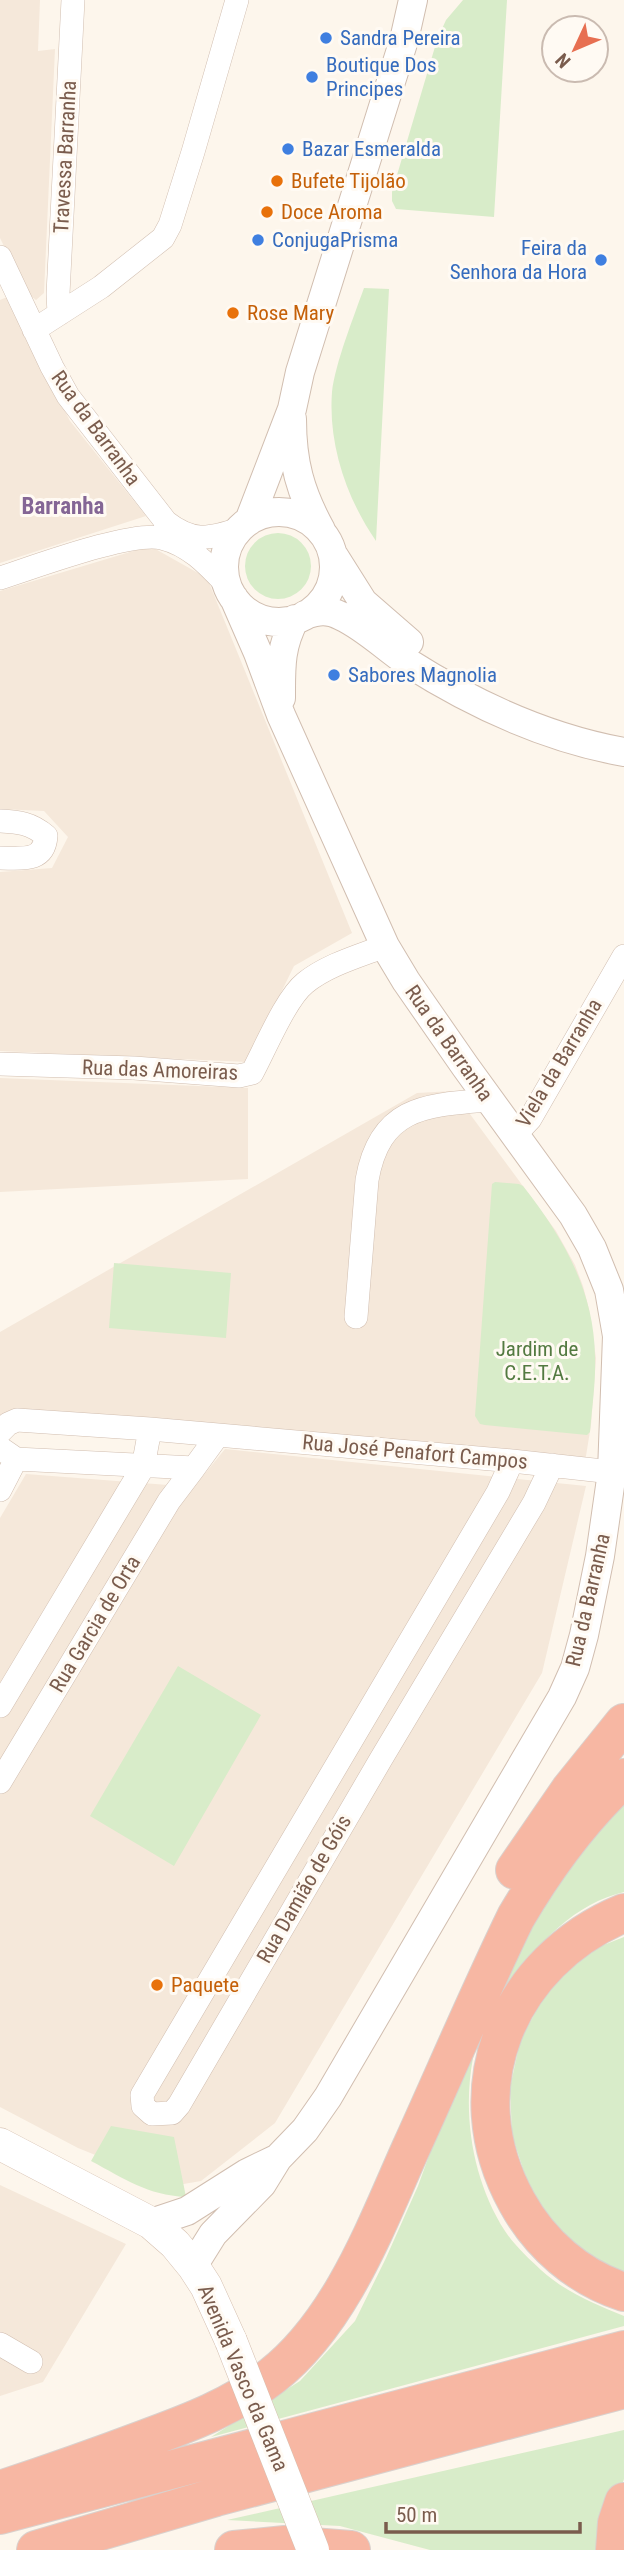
<svg xmlns="http://www.w3.org/2000/svg" width="624" height="2550" font-family="'Roboto Condensed',sans-serif">
<rect width="100%" height="100%" fill="#fdf6ec"/>
<path fill="#f5e8da" d="M 0,0 L 40,0 L 38,51 L 55,49 L 44,293 L 36,300 L 27,293 L 0,238 Z
M 7,297 L 70,421 L 146,516 L 0,563 L 0,300 Z
M 150,546 L 207,578 L 352,933 L 294,966 L 247,1062 L 0,1051 L 0,872 L 52,868 L 68,837 L 44,811 L 0,809 L 0,591 Z
M 0,1078 L 248,1088 L 248,1179 L 0,1192 Z
M 453,1091 L 556,1231 L 575,1265 L 583,1286 L 589,1309 L 596,1358 L 591,1425 L 585,1462 L 0,1417 L 0,1332 L 417,1093 Z
M 225,1449 L 586,1486 L 542,1673 L 275,2123 L 201,2181 L 172,2186 L 78,2148 L 0,2107 L 0,1518 L 26,1474 L 194,1487 Z
M 0,2185 L 126,2244 L 43,2382 L 0,2396 Z"/>
<path fill="#d8ecc9" d="M 463,0 L 507,0 L 494,217 L 396,209 L 392,201 L 392,192 L 437,40 L 446,20 Z
M 364,288 L 389,289 L 376,541 C 347,499 328,445 332,392 C 335,364 354,316 364,288 Z
M245 566a33 33 0 1 1 66 0a33 33 0 1 1-66 0Z
M 495,1182 L 519,1184 L 523,1186 C 563,1237 594,1290 595,1356 C 596,1381 592,1407 590,1432 L 587,1435 L 485,1425 L 480,1424 L 475,1416 L 492,1184 Z
M 114,1263 L 231,1273 L 226,1338 L 109,1328 Z
M 178,1666 L 261,1715 L 174,1866 L 90,1816 Z
M 624,1802 L 624,1892 C 576,1903 537,1943 511,1983 C 497,2006 478,2031 473,2058 C 462,2116 473,2181 505,2231 C 514,2245 529,2259 541,2270 C 565,2292 595,2304 624,2316 L 624,2326 L 211,2437 L 300,2381 L 355,2321 L 386,2258 L 418,2186 L 455,2084 L 548,1891 Z
M 624,1937 L 624,2277 L 588,2259 L 550,2223 L 527,2181 L 512,2135 L 510,2088 L 520,2041 L 549,1987 L 596,1948 Z
M 111,2126 L 174,2137 L 186,2197 C 147,2195 125,2179 91,2161 Z
M 624,2430 L 624,2479 L 604,2537 L 604,2550 L 430,2550 L 340,2526 L 227,2520 Z"/>
<g fill="none" stroke-linecap="round" stroke-linejoin="round">
<defs>
<path id="minor" d="M 0,257 L 52,367 L 68,396 L 166,522 C 193,543 209,539 240,529
M 59,314 L 58,294 L 73,0
M 34,330 L 101,287 L 163,238 L 170,225 L 193,152 L 237,0
M 0,578 C 35,567 130,531 162,538 C 190,545 208,565 227,585
M 0,821 C 19,822 31,823 46,836 C 44,863 21,858 0,858
M 0,1064 L 134,1068 L 239,1076 L 252,1073 C 265,1049 286,998 305,983 C 327,965 359,956 385,946
M 515,1135 L 530,1119 L 624,956
M 356,1317 L 367,1180 C 380,1106 426,1105 489,1100
M 0,1432 L 8,1424 L 17,1420 L 150,1429 L 512,1461 L 612,1472
M 0,1448 L 16,1459 L 194,1468 L 218,1435
M 512,1461 L 498,1492 L 142,2095 L 143,2106 L 152,2114 L 172,2113 L 179,2105 L 381,1759 L 534,1503 L 552,1465
M 0,1490 L 16,1459
M 0,1706 L 143,1467 L 150,1429
M 0,1782 L 169,1501 L 194,1468
M 0,2344 L 31,2362"/>
<path id="tertiary" d="M 292,419 C 292,462 300,492 321,530
M224 567a55 55 0 1 1 110 0a55 55 0 1 1-110 0Z
M 249,521 L 292,409 L 300,372 L 404,40 L 413,0
M 334,556 L 363,602 L 409,642
M 305,615 C 318,611 327,609 341,616 C 365,627 385,647 407,662 C 473,704 546,738 624,752
M 281,698 C 281,667 280,647 295,619
M 151,2223 L 187,2211 L 247,2173 L 276,2159
M 193,2266 L 213,2234 L 262,2184 L 278,2158 L 305,2130 L 328,2097 L 562,1697 L 575,1668 L 584,1635 L 600,1556 L 612,1472 L 617,1336 L 609,1290 L 592,1248 L 573,1215 L 465,1066 L 406,981 L 385,946 L 281,715 L 258,653 L 234,598"/>
<path id="secondary" d="M 0,2144 L 151,2223 L 175,2244 L 193,2266 L 206,2286 L 231,2341"/>
<path id="motorway" d="M 515,1870 L 570,1790 L 624,1723
M 624,1913 C 508,1961 454,2089 517,2202 C 540,2244 578,2277 624,2292
M 0,2490 C 49,2474 97,2457 145,2439 C 189,2423 234,2406 272,2376 C 341,2322 376,2226 411,2148 C 446,2071 479,1993 516,1917 C 546,1866 580,1819 624,1778
M 0,2515 L 624,2350
M 36,2550 L 216,2497 L 624,2389
M 234,2550 L 285,2545 L 351,2550
M 615,2550 L 617,2523 L 624,2502"/>
</defs>
<use href="#minor" stroke="#d1beb0" stroke-width="24"/>
<use href="#tertiary" stroke="#d1beb0" stroke-width="30"/>
<use href="#secondary" stroke="#d6c0b0" stroke-width="33"/>
<use href="#motorway" stroke="#dad1cd" stroke-width="40"/>
<use href="#minor" stroke="#fff" stroke-width="23"/>
<use href="#tertiary" stroke="#fff" stroke-width="28"/>
<use href="#secondary" stroke="#fff" stroke-width="32"/>
<use href="#motorway" stroke="#f7b7a3" stroke-width="38"/>
<defs>
<path id="secondary-bridge" d="M 231,2341 L 313,2550"/>
</defs>
<use href="#secondary-bridge" stroke="#d6c0b0" stroke-width="33" stroke-linecap="butt"/>
<use href="#secondary-bridge" stroke="#fff" stroke-width="32"/>
</g>
<g fill="#3f7fe0" stroke="#fffaf3" stroke-width="2.5">
<circle cx="326" cy="38" r="7"/>
<circle cx="312" cy="77" r="7"/>
<circle cx="288" cy="149" r="7"/>
<circle cx="258" cy="240" r="7"/>
<circle cx="601" cy="260" r="7"/>
<circle cx="334" cy="675" r="7"/>
</g>
<g fill="#e8710a" stroke="#fffaf3" stroke-width="2.5">
<circle cx="277" cy="181" r="7"/>
<circle cx="267" cy="212" r="7"/>
<circle cx="233" cy="313" r="7"/>
<circle cx="157" cy="1985" r="7"/>
</g>
<g text-anchor="middle" stroke-width="6" stroke-linejoin="round" paint-order="stroke">
<g font-size="21" fill="#366cbe" stroke="#fffaf3" text-anchor="start">
<text x="340" y="45">Sandra Pereira</text>
<text x="326" y="72">Boutique Dos<tspan x="326" dy="24">Principes</tspan></text>
<text x="302" y="156">Bazar Esmeralda</text>
<text x="272" y="247">ConjugaPrisma</text>
<text x="587" y="255" text-anchor="end">Feira da<tspan x="587" dy="24">Senhora da Hora</tspan></text>
<text x="348" y="682">Sabores Magnolia</text>
</g>
<g font-size="21" fill="#7a5c4d" stroke="#fffaf3">
<text transform="translate(65 157) rotate(-87)" y="7">Travessa Barranha</text>
<text transform="translate(96 428) rotate(54)" y="7">Rua da Barranha</text>
<text transform="translate(449 1043) rotate(55)" y="7">Rua da Barranha</text>
<text transform="translate(559 1063) rotate(-59)" y="7">Viela da Barranha</text>
<text transform="translate(160 1070) rotate(2)" y="7">Rua das Amoreiras</text>
<text transform="translate(415 1452) rotate(5)" y="7">Rua José Penafort Campos</text>
<text transform="translate(588 1600) rotate(-77)" y="7">Rua da Barranha</text>
<text transform="translate(95 1624) rotate(-59)" y="7">Rua Garcia de Orta</text>
<text transform="translate(304 1889) rotate(-60)" y="7">Rua Damião de Góis</text>
<text transform="translate(243 2378) rotate(67)" y="7">Avenida Vasco da Gama</text>
</g>
<g font-size="21" fill="#c56008" stroke="#fffaf3" text-anchor="start">
<text x="291" y="188">Bufete Tijolão</text>
<text x="281" y="219">Doce Aroma</text>
<text x="247" y="320">Rose Mary</text>
<text x="171" y="1992">Paquete</text>
</g>
<g font-size="21" fill="#537a41" stroke="#fffaf3">
<text x="537" y="1356">Jardim de<tspan x="537" dy="24">C.E.T.A.</tspan></text>
</g>
<g font-size="23" font-weight="bold" fill="#846695" stroke="#fffaf3">
<text x="63" y="514">Barranha</text>
</g>
</g>
<g transform="translate(575 49) rotate(226)"><circle r="33" fill="#fffaf3" stroke="#cabbb1" stroke-width="2"/>
<path d="M0-5L12 26L0 18L-12 26Z" fill="#e76f51"/>
<text y="-10" font-size="19" font-weight="bold" text-anchor="middle" fill="#7a5c4d">N</text>
</g>
<path d="M386 2522v10h194v-10" fill="none" stroke="#7a5c4d" stroke-width="3.5"/>
<text x="396" y="2522" font-size="21" fill="#7a5c4d" stroke="#fffaf3" stroke-width="5" paint-order="stroke">50 m</text>
</svg>
